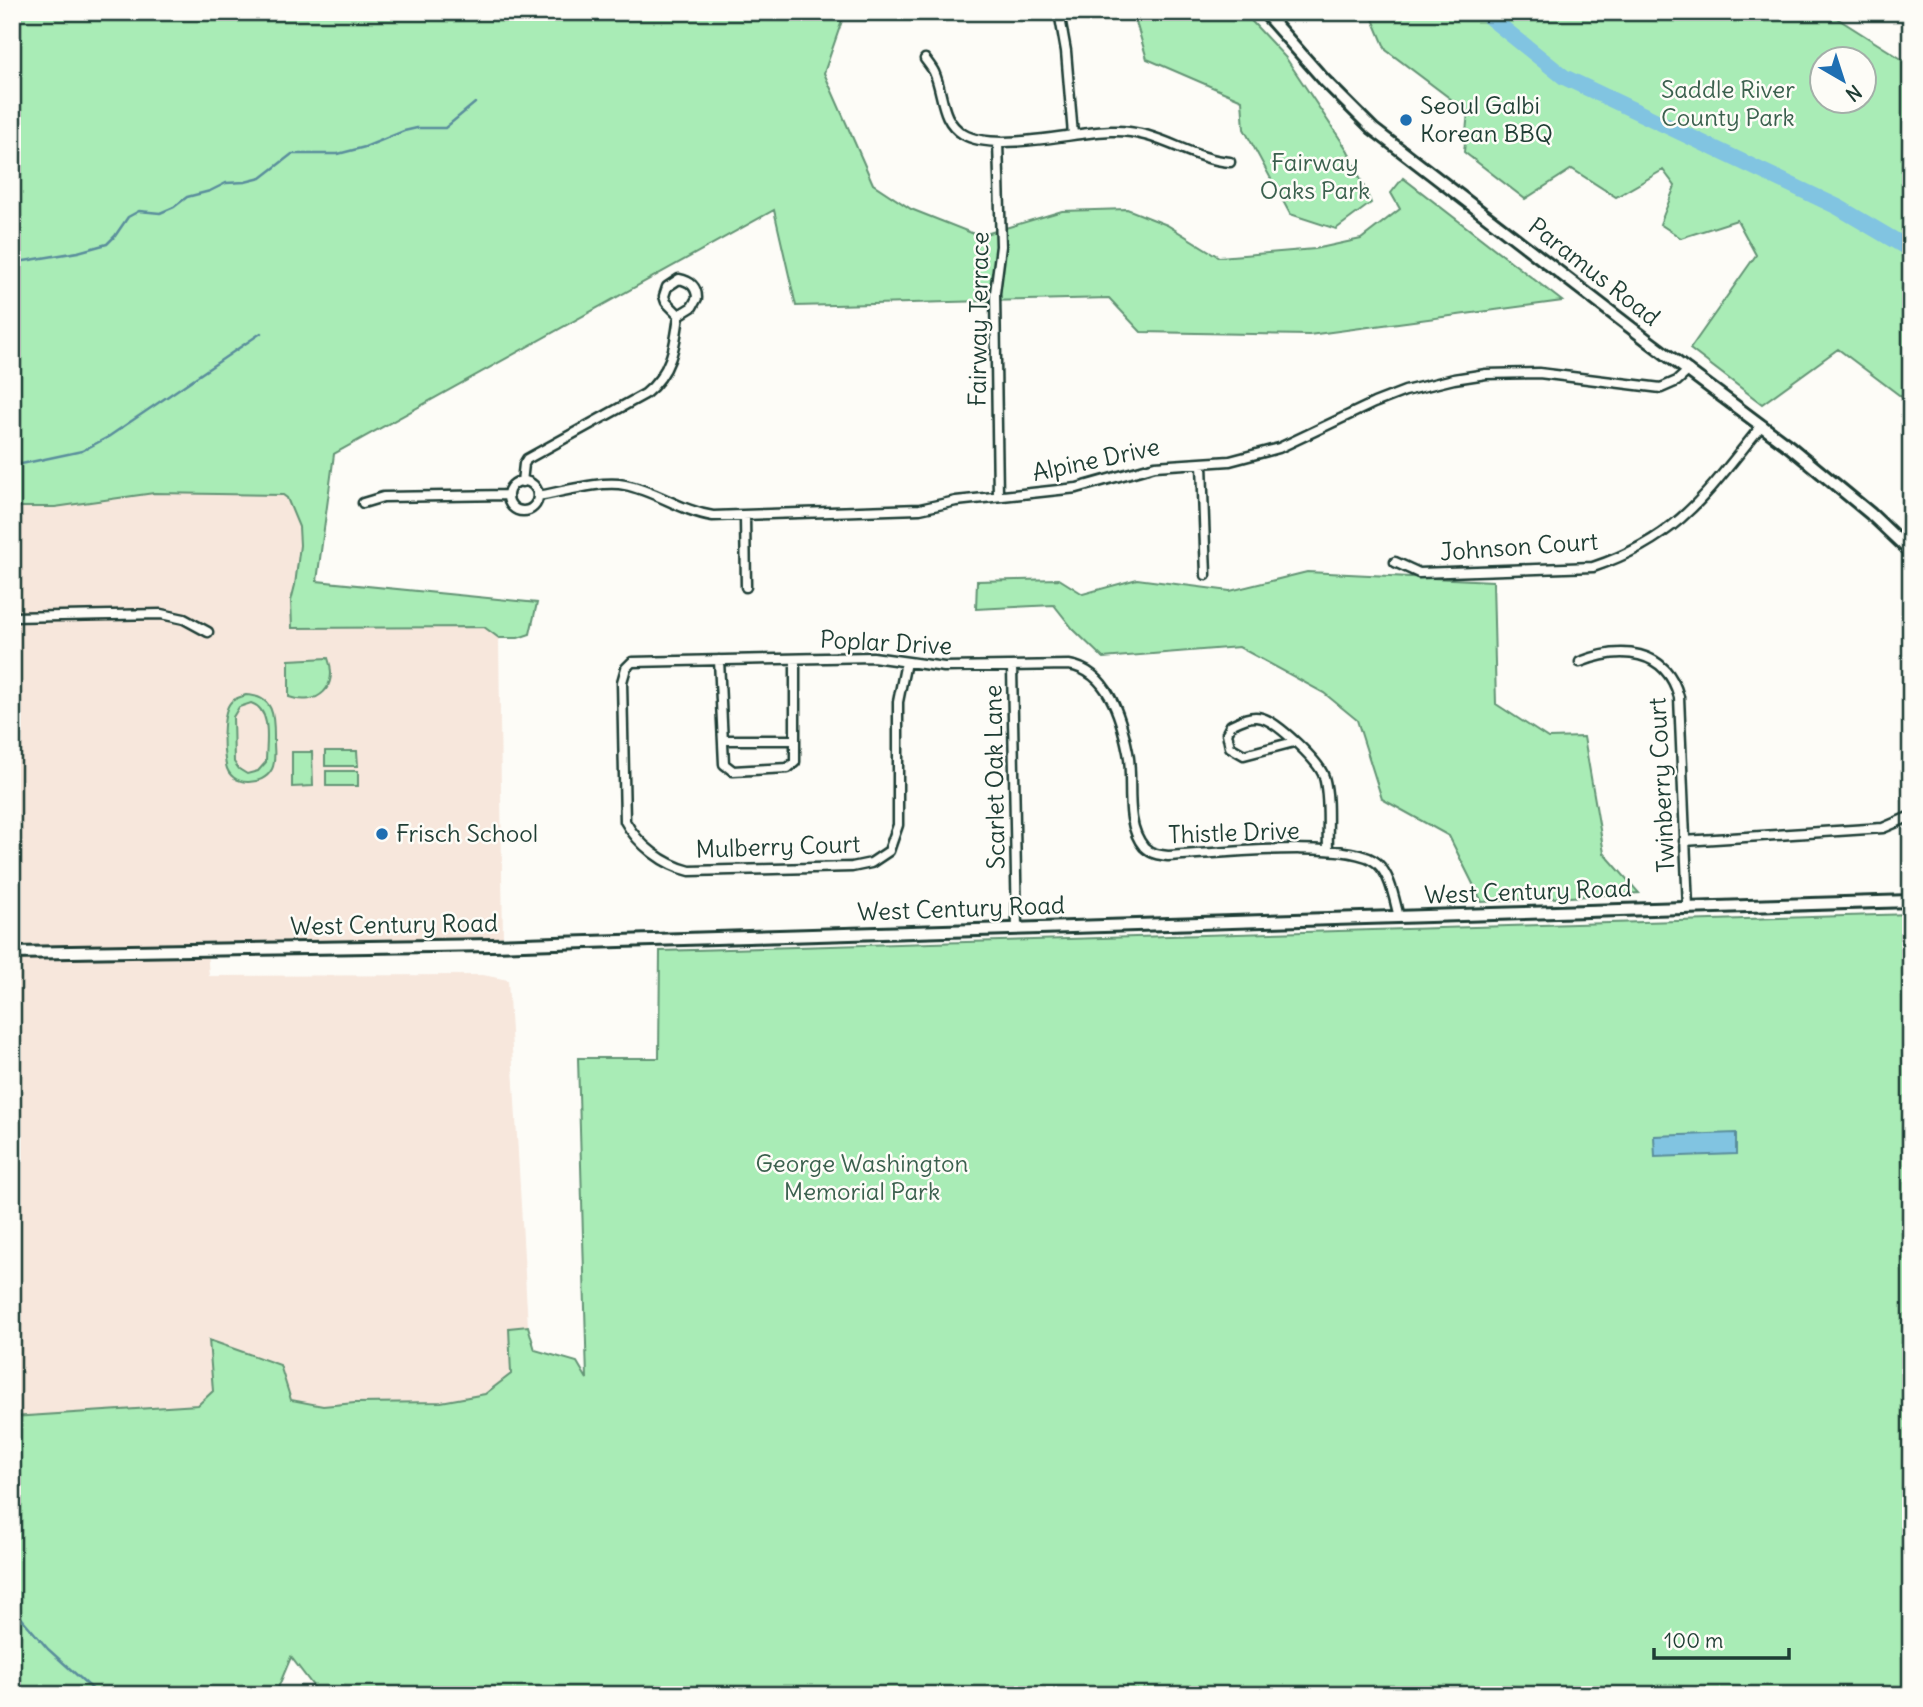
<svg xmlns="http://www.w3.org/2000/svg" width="1923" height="1707" font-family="Delius,sans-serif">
<rect width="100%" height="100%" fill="#fdfcf7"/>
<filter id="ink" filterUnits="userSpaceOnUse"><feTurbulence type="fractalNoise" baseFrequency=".0143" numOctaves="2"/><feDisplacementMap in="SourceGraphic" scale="14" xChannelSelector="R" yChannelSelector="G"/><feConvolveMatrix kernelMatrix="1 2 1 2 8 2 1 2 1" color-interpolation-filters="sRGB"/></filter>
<g filter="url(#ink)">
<path fill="#f7e7dc" d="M 154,493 L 283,495 L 287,498 L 299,527 L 300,545 L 295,585 L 291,601 L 292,628 L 484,627 L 499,638 L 503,944 L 207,950 L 209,976 L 483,975 L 508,980 L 528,1326 L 509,1328 L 511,1374 L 485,1394 L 441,1402 L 355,1403 L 323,1406 L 291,1400 L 280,1365 L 209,1340 L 213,1391 L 198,1405 L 12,1417 L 12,507 L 55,507 Z"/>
<path fill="#a9ecb6" stroke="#649475" stroke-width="2" fill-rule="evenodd" d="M 12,12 L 845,12 L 824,73 L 873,184 L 911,209 L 979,236 L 1062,211 L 1127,209 L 1167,225 L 1219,257 L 1315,249 L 1361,239 L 1400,209 L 1391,193 L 1403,178 L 1562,301 L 1309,335 L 1141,332 L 1109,298 L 796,306 L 774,210 L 334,454 L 317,581 L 537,603 L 530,634 L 518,638 L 499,638 L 484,627 L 292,628 L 291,601 L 295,585 L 300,545 L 299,527 L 287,498 L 283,495 L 154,493 L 55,507 L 12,507 Z
M 1133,12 L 1243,12 L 1286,58 L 1348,151 L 1371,203 L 1336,229 L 1290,214 L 1244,129 L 1242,100 L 1147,59 Z
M 1370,12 L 1827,12 L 1911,65 L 1911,404 L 1838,349 L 1762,404 L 1690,349 L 1756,255 L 1737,220 L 1681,238 L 1660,224 L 1675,186 L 1663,170 L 1616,197 L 1572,169 L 1525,199 L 1464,152 L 1468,112 L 1386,50 ZM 1822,60 L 1864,60 L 1864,102 L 1822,102 Z
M 1307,572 L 1493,581 L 1496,704 L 1548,738 L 1584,737 L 1604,853 L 1639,893 L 1482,902 L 1449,836 L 1382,799 L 1357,720 L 1324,693 L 1239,647 L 1103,658 L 1073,629 L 1054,605 L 976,609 L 977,581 L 1059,579 L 1083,594 L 1137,579 L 1230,591 Z
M 328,658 C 339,687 318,707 289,697 L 289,660 Z
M 246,695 C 276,696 274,719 274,742 C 274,751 276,761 272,769 C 263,787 230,787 226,765 C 223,751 221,712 231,702 C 235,698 241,697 246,695 ZM 251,703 C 273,710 266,744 266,762 L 258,771 L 247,774 L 239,769 L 234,762 L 233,717 L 239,707 Z
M 325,751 L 357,751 L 358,766 L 325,766 Z
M 292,752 L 312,752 L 313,786 L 292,787 Z
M 326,771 L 358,771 L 358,786 L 326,786 Z
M 1911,914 L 1911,1695 L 1507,1695 L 1512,1685 L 1499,1695 L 320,1695 L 291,1657 L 275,1695 L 14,1695 L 12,1692 L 12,1417 L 198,1405 L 213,1391 L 209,1340 L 280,1365 L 291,1400 L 323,1406 L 355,1403 L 441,1402 L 485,1394 L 511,1374 L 509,1328 L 528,1326 L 535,1350 L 577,1362 L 587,1379 L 578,1058 L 659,1058 L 660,951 Z"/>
<path fill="#81c4e1" stroke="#5a8e9c" stroke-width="2" d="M 1736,1133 L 1736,1154 L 1655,1157 L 1654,1136 Z"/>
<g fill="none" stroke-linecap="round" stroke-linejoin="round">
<path stroke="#5a8e9c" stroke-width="2.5" d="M 12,263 L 78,252 L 107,244 L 115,236 L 128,217 L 139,211 L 160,213 L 174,207 L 187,197 L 210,191 L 226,183 L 245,182 L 261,178 L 292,154 L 338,154 L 365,147 L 404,131 L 417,128 L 445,128 L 475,103
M 12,466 L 82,451 L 108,437 L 261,333
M 12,1607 L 48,1649 L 99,1695"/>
<path stroke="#81c4e1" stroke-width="16" d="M 1483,12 L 1564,77 L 1838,207 L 1911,250"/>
<defs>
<path id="minor" d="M 1059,12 L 1066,51 L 1073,135
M 925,59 C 928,63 932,68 934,72 C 944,94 940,120 963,134 C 995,153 1073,132 1111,131 C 1158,129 1188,159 1230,162
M 679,279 C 690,281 697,287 697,298 L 692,307 L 679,315 L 666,302 L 664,296 L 667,287 Z
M 1202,464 L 1206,575
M508 496a15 15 0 1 1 30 0a15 15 0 1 1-30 0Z
M 522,482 L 524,464 L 527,459 L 645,394 C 671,373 675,348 679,315
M 538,496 C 562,492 601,480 625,485 C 656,491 681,511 713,516 L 920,509 L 956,501 L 1077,488 L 1155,466 L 1230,461 L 1279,448 L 1374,403 L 1405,391 L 1454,379 L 1486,374 L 1539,373 L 1661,388 L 1677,381 L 1689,370
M 998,496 L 995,293 L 1001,246 L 998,142
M 363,503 L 383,497 L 508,495
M 745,517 L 746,587
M 1395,562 L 1419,573 L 1593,567 C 1679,538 1707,493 1762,425
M 12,617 L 161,614 L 184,619 L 208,632
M 719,660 L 724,764 L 733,771 L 788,768 L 795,762 L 795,659
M 906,662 L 898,702 L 898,825 L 889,851 L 871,863 L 852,867 L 690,871 C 664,865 638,845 625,821 L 622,682 L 626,668 L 632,662 L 873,657 L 944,667 L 1069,665 C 1108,671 1121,717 1128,752 C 1134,781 1123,822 1144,847 C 1151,854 1159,855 1168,856 C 1210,854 1350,838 1377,863 C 1391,876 1394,899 1399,917
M 1580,662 C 1620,646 1666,648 1679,697 L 1688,908
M 1012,667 L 1017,928
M 723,740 L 795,740
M 1294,742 L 1244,755 L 1230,747 L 1227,733 L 1231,725 C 1241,720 1251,715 1262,718 C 1277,722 1320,762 1324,777 C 1330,798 1327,826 1328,848
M 1684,841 L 1883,828 L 1911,816"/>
<path id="secondary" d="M 1264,12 L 1325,81 L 1373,129 L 1651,343 L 1790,447 L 1871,514 L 1911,552
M 12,953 L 492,945 L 1911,901"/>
</defs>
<use href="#minor" stroke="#1f3d34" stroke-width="13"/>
<use href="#secondary" stroke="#1f3d34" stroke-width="16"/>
<use href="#minor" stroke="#fdfcf7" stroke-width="8"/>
<use href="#secondary" stroke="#fdfcf7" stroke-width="10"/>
</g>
</g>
<g fill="#1f6fb2" stroke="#fdfcf7" stroke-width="2.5">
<circle cx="1406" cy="120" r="7"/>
<circle cx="382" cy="834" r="7"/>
</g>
<g text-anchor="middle" stroke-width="5" stroke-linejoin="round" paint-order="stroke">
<g font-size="24" fill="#3b604e" stroke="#fdfcf7">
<text x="1728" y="98">Saddle River<tspan x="1728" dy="28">County Park</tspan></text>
<text x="1315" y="171">Fairway<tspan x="1315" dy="28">Oaks Park</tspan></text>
<text x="862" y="1172">George Washington<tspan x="862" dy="28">Memorial Park</tspan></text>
</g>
<g font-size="24" fill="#1f3d34" stroke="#fdfcf7" text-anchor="start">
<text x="1420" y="114">Seoul Galbi<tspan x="1420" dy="28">Korean BBQ</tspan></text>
<text x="396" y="842">Frisch School</text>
</g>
<g font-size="24" fill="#1f3d34" stroke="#fdfcf7">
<text transform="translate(1594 272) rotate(38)" y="8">Paramus Road</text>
<text transform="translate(979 319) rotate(-89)" y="8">Fairway Terrace</text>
<text transform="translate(1096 460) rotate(-12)" y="8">Alpine Drive</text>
<text transform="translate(1519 547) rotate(-4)" y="8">Johnson Court</text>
<text transform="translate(886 643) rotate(3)" y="8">Poplar Drive</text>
<text transform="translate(995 777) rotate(-91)" y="8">Scarlet Oak Lane</text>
<text transform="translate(1662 785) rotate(-93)" y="8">Twinberry Court</text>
<text transform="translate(1234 833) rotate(-2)" y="8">Thistle Drive</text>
<text transform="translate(778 847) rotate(-2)" y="8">Mulberry Court</text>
<text transform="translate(1528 892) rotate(-2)" y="8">West Century Road</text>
<text transform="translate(961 909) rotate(-2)" y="8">West Century Road</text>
<text transform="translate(394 925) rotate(-1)" y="8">West Century Road</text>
</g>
</g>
<rect width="1923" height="1707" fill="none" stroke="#fdfcf7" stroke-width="42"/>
<rect x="21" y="21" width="1881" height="1665" fill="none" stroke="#1f3d34" stroke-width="2.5" filter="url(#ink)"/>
<g transform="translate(1843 80) rotate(141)"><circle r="33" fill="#fdfcf7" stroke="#a4b0a9" stroke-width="2"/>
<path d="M0-5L12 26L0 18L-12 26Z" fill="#1f6fb2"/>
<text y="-10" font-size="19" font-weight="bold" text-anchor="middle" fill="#1f3d34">N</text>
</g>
<path d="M1654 1648v10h135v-10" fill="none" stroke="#1f3d34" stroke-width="3.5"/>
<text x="1664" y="1648" font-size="21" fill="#1f3d34" stroke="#fdfcf7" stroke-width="5" paint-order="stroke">100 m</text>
</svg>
